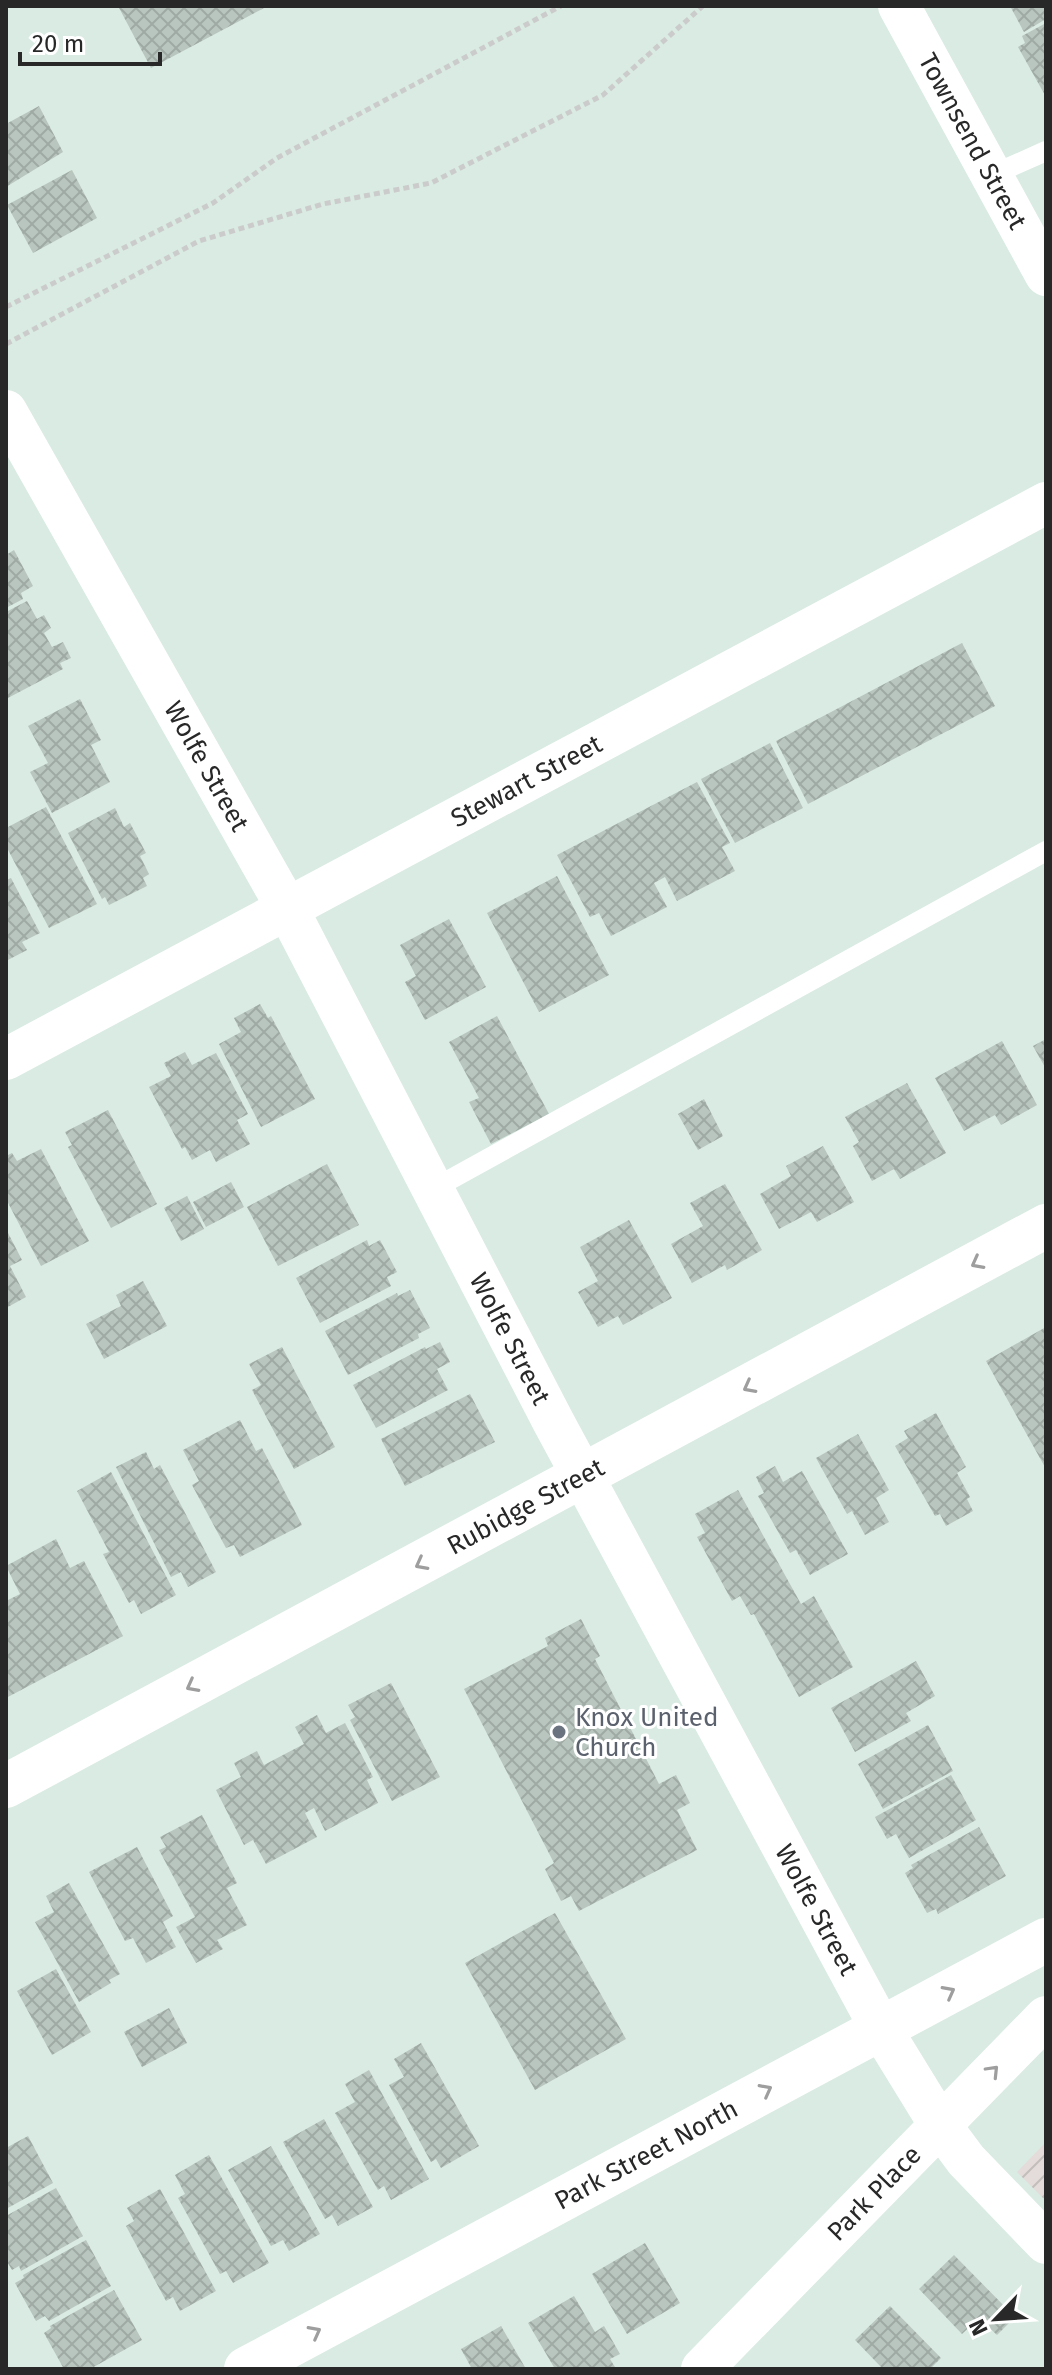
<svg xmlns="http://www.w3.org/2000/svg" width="1052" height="2375" font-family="'Fira Sans',sans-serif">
<defs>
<pattern id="industrial-furrows" width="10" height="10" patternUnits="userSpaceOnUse" patternTransform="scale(2)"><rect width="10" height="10" fill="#e3dcda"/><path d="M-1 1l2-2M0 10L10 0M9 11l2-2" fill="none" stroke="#c3bdbb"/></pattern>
<pattern id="building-cross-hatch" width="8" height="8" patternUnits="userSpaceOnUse" patternTransform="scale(2)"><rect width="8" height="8" fill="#b9c6bf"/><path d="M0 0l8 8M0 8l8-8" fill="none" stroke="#9faaa4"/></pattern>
</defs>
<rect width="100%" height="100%" fill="#d9ebe2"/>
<path fill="url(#industrial-furrows)" d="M 1046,2142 L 1046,2201 L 1017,2172 Z"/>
<path fill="url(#building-cross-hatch)" d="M 118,6 L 263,6 L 264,8 L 151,68 Z
M 1010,6 L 1046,6 L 1046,19 L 1024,32 Z
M 1046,23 L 1046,97 L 1018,47 L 1025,43 L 1022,36 Z
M 39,106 L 63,152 L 6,187 L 6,124 Z
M 72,170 L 97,218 L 33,253 L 7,205 Z
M 14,550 L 33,586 L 21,593 L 23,599 L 6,608 L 6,555 Z
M 27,601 L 37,619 L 44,615 L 51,628 L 44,633 L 52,647 L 63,642 L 71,658 L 60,663 L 63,669 L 6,699 L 6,612 Z
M 962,643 L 995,706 L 808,804 L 776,741 Z
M 80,699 L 101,740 L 91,745 L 110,782 L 52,813 L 30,772 L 48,763 L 28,726 Z
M 770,743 L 803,808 L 735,843 L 701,779 Z
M 697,782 L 730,843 L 722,847 L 735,871 L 677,901 L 665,877 L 654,883 L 667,907 L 611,936 L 599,913 L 590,917 L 557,855 Z
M 46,807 L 97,904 L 49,928 L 6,846 L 6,828 Z
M 115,808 L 124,827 L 130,823 L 146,853 L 140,856 L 149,874 L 143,878 L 147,886 L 109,905 L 105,897 L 102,899 L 68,833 Z
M 557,876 L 609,975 L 539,1012 L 487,913 Z
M 11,878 L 40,933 L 22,942 L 27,950 L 6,961 L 6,880 Z
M 449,919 L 486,987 L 425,1020 L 405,982 L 416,976 L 400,945 Z
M 260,1004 L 268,1018 L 271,1016 L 315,1099 L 261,1127 L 219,1044 L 241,1032 L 234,1018 Z
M 497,1016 L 549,1114 L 491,1144 L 469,1102 L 479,1098 L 449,1042 Z
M 1046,1039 L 1046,1069 L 1033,1046 Z
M 1002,1041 L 1037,1105 L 1001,1125 L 995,1115 L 964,1131 L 935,1078 Z
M 185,1052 L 192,1065 L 216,1053 L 248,1114 L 237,1120 L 250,1144 L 216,1162 L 210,1150 L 192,1160 L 185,1147 L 182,1149 L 149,1087 L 171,1076 L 164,1063 Z
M 907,1083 L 946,1153 L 900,1179 L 894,1169 L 872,1181 L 853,1146 L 859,1142 L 845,1117 Z
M 704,1099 L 723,1136 L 698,1150 L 678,1114 Z
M 108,1110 L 157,1204 L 111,1228 L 68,1147 L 72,1145 L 65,1132 Z
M 823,1146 L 854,1202 L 817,1222 L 811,1212 L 779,1229 L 760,1194 L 791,1176 L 786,1166 Z
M 41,1149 L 89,1241 L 41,1266 L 6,1199 L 6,1156 L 12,1153 L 17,1161 Z
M 327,1164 L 359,1225 L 278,1266 L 247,1207 Z
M 231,1182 L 244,1207 L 206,1227 L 193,1202 Z
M 725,1184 L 762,1250 L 727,1270 L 725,1265 L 692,1283 L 671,1244 L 703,1226 L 690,1203 Z
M 187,1196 L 204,1229 L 181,1241 L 164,1208 Z
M 629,1220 L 672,1298 L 623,1325 L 618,1316 L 598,1327 L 578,1292 L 598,1281 L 580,1247 Z
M 6,1229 L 22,1260 L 10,1266 L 26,1297 L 6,1308 Z
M 367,1240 L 369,1246 L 380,1240 L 397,1272 L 387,1277 L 391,1286 L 320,1323 L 296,1278 Z
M 143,1281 L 167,1326 L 104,1359 L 86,1324 L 121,1306 L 116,1295 Z
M 410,1290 L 430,1328 L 418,1334 L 419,1338 L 348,1375 L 325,1331 L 397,1293 L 398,1296 Z
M 1046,1327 L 1046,1469 L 986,1361 Z
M 440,1342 L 450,1362 L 437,1369 L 448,1390 L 376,1428 L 353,1385 L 425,1347 L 426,1349 Z
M 282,1347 L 335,1447 L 294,1469 L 252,1390 L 261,1385 L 249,1364 Z
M 470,1394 L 495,1442 L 405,1486 L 381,1439 Z
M 936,1413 L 966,1467 L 957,1473 L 970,1497 L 967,1499 L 973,1511 L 946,1526 L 940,1514 L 935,1516 L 895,1446 L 908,1438 L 904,1431 Z
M 240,1420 L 256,1451 L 262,1448 L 302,1525 L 240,1557 L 234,1545 L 226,1548 L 192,1485 L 199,1481 L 183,1450 Z
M 858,1434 L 889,1490 L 876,1498 L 889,1522 L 865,1535 L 852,1511 L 847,1514 L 816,1458 Z
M 146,1452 L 154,1469 L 160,1465 L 216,1572 L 188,1587 L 181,1572 L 171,1577 L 116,1467 Z
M 775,1466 L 783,1482 L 802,1471 L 848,1554 L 810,1575 L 796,1550 L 790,1553 L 758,1496 L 764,1493 L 756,1477 Z
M 111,1472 L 176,1595 L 141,1614 L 134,1600 L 129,1603 L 103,1554 L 109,1552 L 77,1491 Z
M 738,1490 L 801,1604 L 814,1596 L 853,1667 L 799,1697 L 754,1614 L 751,1615 L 740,1596 L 732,1601 L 697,1537 L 705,1533 L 695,1514 Z
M 56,1539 L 70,1568 L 84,1561 L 123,1636 L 6,1698 L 6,1596 L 8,1600 L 20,1594 L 6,1566 Z
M 581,1619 L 600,1656 L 595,1659 L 659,1784 L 676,1775 L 690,1803 L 677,1810 L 697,1850 L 579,1911 L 571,1896 L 561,1901 L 545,1869 L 554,1863 L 464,1689 L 548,1646 L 545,1638 Z
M 916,1661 L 935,1696 L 906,1713 L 911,1721 L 855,1752 L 831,1708 Z
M 391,1683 L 440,1777 L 392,1801 L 350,1720 L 355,1717 L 348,1705 Z
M 317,1715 L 326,1733 L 345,1723 L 373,1777 L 367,1780 L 378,1803 L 325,1831 L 314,1808 L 305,1813 L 317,1837 L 266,1864 L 253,1840 L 244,1845 L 216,1790 L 241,1777 L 234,1763 L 257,1751 L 264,1765 L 304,1744 L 295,1727 Z
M 928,1725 L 953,1771 L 883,1809 L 858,1764 Z
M 951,1775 L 976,1820 L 909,1858 L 896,1834 L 887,1839 L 875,1817 Z
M 202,1815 L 237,1883 L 227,1888 L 247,1925 L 217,1940 L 223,1949 L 196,1963 L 176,1927 L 195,1917 L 159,1850 L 166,1847 L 160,1837 Z
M 979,1827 L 1006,1876 L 938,1914 L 936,1909 L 927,1913 L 905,1873 L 913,1868 L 911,1865 Z
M 137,1847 L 173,1916 L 163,1922 L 176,1947 L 146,1963 L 133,1938 L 125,1941 L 89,1872 Z
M 69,1883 L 120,1974 L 109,1980 L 111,1983 L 79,2002 L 35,1922 L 54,1912 L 46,1896 Z
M 555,1913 L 626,2039 L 535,2090 L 465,1963 Z
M 56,1969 L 91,2032 L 52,2055 L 17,1991 Z
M 169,2008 L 187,2043 L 142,2067 L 124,2032 Z
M 421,2043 L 479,2146 L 441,2168 L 436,2159 L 431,2162 L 389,2085 L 404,2077 L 394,2059 Z
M 369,2070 L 429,2179 L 391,2200 L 384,2186 L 378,2190 L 335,2113 L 355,2102 L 345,2084 Z
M 324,2119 L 373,2207 L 338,2226 L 332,2215 L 325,2219 L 283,2142 Z
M 28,2136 L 53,2183 L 6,2209 L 6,2148 Z
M 271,2146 L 320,2234 L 289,2251 L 283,2240 L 271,2246 L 228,2170 Z
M 209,2155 L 269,2263 L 233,2283 L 226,2271 L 220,2274 L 178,2198 L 185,2194 L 175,2175 Z
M 56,2188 L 83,2236 L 21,2271 L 19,2266 L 12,2270 L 6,2260 L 6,2216 Z
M 160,2189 L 216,2291 L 180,2311 L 173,2297 L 166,2301 L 126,2226 L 134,2221 L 127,2208 Z
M 86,2240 L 111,2286 L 49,2321 L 45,2316 L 36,2321 L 15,2283 L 24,2278 L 23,2275 Z
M 645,2243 L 680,2303 L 627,2334 L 592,2274 Z
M 954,2255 L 1015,2317 L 997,2335 L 979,2318 L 962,2334 L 919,2289 Z
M 114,2290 L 142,2340 L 90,2369 L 64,2369 L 44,2333 L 51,2328 L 50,2326 Z
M 574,2296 L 595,2332 L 604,2326 L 620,2354 L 610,2359 L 615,2367 L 612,2369 L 555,2369 L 528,2323 Z
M 890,2306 L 941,2358 L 930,2369 L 883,2369 L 855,2340 Z
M 501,2326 L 526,2369 L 472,2369 L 461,2349 Z"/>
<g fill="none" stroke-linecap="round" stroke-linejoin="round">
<path stroke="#cbcbcb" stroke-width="5" stroke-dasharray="6 4" stroke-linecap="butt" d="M 6,307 L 213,203 L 277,158 L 561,6
M 6,344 L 199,241 L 323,204 L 431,183 L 603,95 L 703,6"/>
<path stroke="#fff" stroke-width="20" d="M 992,175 L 1046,151
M 433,1189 L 1046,851"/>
<g stroke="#fff" stroke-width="42">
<path id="s1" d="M 899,6 L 1046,275"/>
<path id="s2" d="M 6,411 L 287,908 L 554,1423 L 881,2029 L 940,2125 L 966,2160 L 1046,2243"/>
<path id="s3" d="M 6,1059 L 1046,503"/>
<path id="s4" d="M 702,2369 L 1046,2017"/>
</g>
<g stroke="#fff" stroke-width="44">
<path id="s5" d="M 6,1786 L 1046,1226"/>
<path id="s6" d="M 246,2369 L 1046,1940"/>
</g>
</g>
<defs><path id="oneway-chevron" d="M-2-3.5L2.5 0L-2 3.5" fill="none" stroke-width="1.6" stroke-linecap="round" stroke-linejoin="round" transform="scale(2)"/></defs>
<g stroke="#9e9e9e">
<use href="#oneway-chevron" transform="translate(977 1263) rotate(152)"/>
<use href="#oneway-chevron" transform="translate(749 1387) rotate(152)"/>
<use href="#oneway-chevron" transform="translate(421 1564) rotate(152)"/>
<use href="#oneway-chevron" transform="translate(192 1686) rotate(152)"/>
<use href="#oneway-chevron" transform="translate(949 1992) rotate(-28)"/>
<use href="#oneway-chevron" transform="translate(993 2071) rotate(-46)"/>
<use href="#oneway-chevron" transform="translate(766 2090) rotate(-28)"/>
<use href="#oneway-chevron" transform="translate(315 2332) rotate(-28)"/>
</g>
<circle fill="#6b7280" stroke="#fff" stroke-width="3" cx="559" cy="1732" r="8"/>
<g text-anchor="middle" stroke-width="6" stroke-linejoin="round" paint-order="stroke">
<g font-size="26" fill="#282828" stroke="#fff">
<text dy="9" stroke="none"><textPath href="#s1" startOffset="154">Townsend Street</textPath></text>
<text dy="9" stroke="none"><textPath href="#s2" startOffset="408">Wolfe Street</textPath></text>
<text dy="9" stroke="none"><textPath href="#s3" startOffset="590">Stewart Street</textPath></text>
<text dy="9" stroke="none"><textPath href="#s2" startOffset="1056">Wolfe Street</textPath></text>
<text dy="9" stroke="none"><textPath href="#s5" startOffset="590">Rubidge Street</textPath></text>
<text dy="9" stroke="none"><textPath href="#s2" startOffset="1704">Wolfe Street</textPath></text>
<text dy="9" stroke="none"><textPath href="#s6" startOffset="454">Park Street North</textPath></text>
<text dy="9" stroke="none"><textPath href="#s4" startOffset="246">Park Place</textPath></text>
</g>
<g font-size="26" fill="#5b616d" stroke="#fff" text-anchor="start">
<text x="575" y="1726">Knox United<tspan x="575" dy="30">Church</tspan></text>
</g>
</g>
<rect width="1052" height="2375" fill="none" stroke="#282828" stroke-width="16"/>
<g transform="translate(996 2319) rotate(245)" stroke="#ffffff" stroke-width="6" paint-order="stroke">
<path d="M0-6L14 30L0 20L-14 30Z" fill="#282828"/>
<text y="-12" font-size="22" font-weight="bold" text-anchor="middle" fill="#282828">N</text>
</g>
<path d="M20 52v12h140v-12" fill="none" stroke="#282828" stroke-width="4"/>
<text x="32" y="52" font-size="24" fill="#282828" stroke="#ffffff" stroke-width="6" paint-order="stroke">20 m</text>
</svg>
